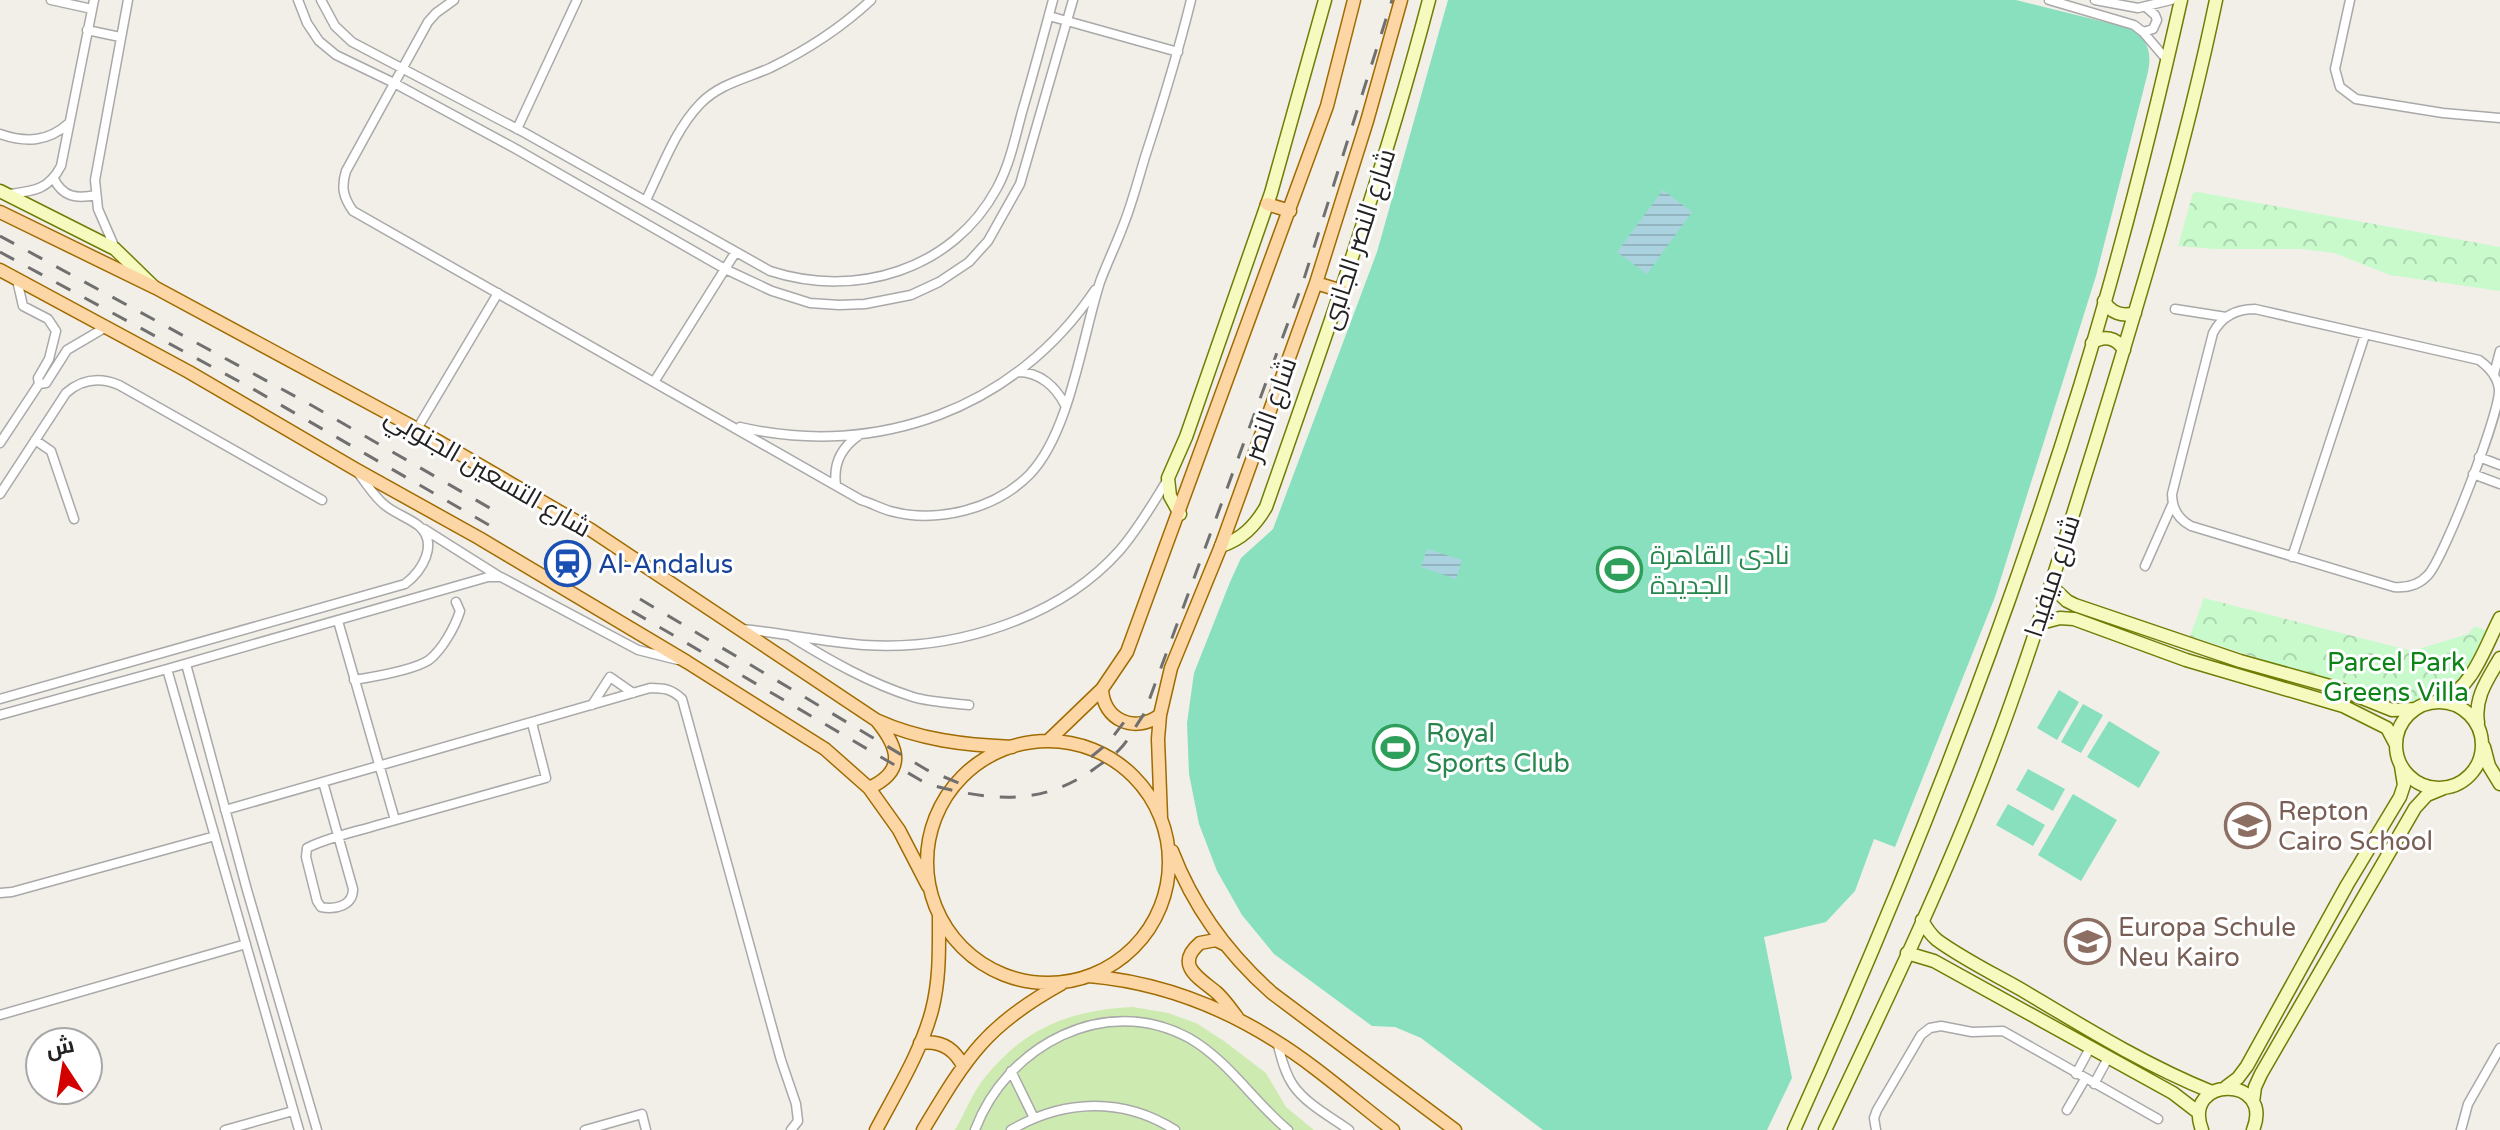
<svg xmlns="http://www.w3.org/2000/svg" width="2500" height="1130" font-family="'Varela Round',Cairo,sans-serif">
<defs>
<pattern id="park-crowns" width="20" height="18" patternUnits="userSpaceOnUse" patternTransform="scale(2)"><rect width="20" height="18" fill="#c8facc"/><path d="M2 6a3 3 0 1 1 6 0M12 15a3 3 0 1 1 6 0" fill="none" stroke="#acd6af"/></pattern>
<pattern id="water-rules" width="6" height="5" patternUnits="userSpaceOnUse" patternTransform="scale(2)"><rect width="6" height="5" fill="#aad3df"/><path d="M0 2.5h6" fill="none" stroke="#92b5bf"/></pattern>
</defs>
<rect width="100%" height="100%" fill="#f2efe9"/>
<path fill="#cdebb0" d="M 1133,1007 L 1168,1013 L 1196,1023 L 1224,1041 L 1266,1073 L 1286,1107 L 1314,1130 L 955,1130 C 965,1113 973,1091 986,1076 C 1026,1027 1071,1010 1133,1007 Z"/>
<path fill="url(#park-crowns)" d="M 2198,192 L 2500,247 L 2500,291 L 2390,275 L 2334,253 L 2302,249 L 2215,249 L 2178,246 L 2193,193 Z
M 2204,598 L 2412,651 L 2468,634 L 2475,626 L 2488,631 C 2479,646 2464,681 2451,690 C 2443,696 2435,696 2427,699 C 2401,708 2400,713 2374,696 L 2190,636 Z"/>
<path fill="#88e0be" d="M 1448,0 L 2016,0 L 2129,28 C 2148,38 2152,52 2148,72 L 2096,276 L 1995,597 L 1895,847 L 1874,839 L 1855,891 L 1826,922 L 1764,937 L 1792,1078 L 1767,1130 L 1543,1130 L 1421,1038 L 1395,1027 L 1372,1026 L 1274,954 L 1242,915 L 1217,871 L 1199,824 L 1189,774 L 1187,723 L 1194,673 L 1230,582 L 1241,558 L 1273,529 L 1377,252 Z
M 2059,690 L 2079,702 L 2057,740 L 2037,728 Z
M 2083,704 L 2103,715 L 2081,753 L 2061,742 Z
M 2109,721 L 2160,752 L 2139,788 L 2087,757 Z
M 2028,769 L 2065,789 L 2053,811 L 2016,790 Z
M 2073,794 L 2117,820 L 2081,881 L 2038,855 Z
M 2008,804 L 2045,825 L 2033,846 L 1996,825 Z"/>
<path fill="url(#water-rules)" d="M 1663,190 L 1692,212 L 1647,274 L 1617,252 Z
M 1427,549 L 1462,560 L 1456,579 L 1421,567 Z"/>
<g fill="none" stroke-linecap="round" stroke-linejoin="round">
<defs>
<path id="street" d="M 51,0 L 92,9
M 298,0 L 307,23 L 319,41 L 336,55 L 394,83 L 516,149 L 725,269 L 772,291 L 810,303 L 839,305 L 865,304 L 911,295 L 939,282 L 969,262 L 988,241 L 1020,184 L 1073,0
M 321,0 L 335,26 L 352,42 L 525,133 L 770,271 C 856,299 953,270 997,188 C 1010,164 1015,138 1022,112 C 1033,75 1043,37 1053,0
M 454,0 L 436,13 L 428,22 L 346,171 C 341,187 343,197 353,211 L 861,500 C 871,503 880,508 890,511 C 937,524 996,509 1030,474 C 1070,432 1082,338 1100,282 C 1107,263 1116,245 1123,226 C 1132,204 1138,180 1145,157 C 1162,105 1178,53 1191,0
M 2049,0 L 2134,25 L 2143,32 L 2167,60
M 2095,0 L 2138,8 L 2171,0
M 2350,0 L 2335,69 L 2340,87 L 2356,99 L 2443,113 L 2500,118
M 1049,16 L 1178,52
M 87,30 L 120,37
M 2143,32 L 2153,29 L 2157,20 L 2155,15 L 2147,8
M 517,129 L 577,0
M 0,134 C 26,143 48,142 69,123
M 54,179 C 63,197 76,199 96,195
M 10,194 C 35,191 49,189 61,166 L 94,0
M 646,200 C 662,168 675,130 700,104 C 719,84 745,79 770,68 C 807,50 841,28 871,0
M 115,248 L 98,209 L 95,180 L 128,0
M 17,280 L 23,306 L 48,319 L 56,331 L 49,359 L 38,378 L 39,384 L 46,383 L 67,350 L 106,327
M 2175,309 L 2226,317
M 2255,309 L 2479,360 C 2490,368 2498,377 2499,390 C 2500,413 2444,558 2428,575 C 2419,585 2407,588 2394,587 L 2191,526 C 2178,519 2172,509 2172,494 L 2213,333 C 2222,316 2236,309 2255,309 Z
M 1018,372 C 1040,372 1056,387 1065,405
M 2494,374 L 2500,351
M 654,382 L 735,253
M 740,427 C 878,459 1016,408 1095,290
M 417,429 L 498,293
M 35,440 L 51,451 L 74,519
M 0,443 L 39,384
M 2479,457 L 2500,465
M 2473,474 L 2500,484
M 836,485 C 833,464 841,448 858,436
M 0,494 L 66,393 C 82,379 100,377 119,385 L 322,500
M 424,529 L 500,577
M 2292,557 L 2365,335
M 2145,566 L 2172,505
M 338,621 L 395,820
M 742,629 C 783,633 823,642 864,645 C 954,651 1059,619 1120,550 C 1139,528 1153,503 1168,479
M 790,636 C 829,660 869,683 913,697 C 930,702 951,703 969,705
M 186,664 L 247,890 L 317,1130
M 167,669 L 299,1130
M 354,680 C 373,677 414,670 429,660 C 442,650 455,627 460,611 L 456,602
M 0,699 L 405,584 C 422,571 439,544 419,526 C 409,518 396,514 386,506 C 375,498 367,484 358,473
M 592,705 L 610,677 L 633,693
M 0,715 L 167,669 L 488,577 L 501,577 L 638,650 L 678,660
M 323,782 L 353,889 C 353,906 335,910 321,907 L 317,901 L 306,857 L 307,848 C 329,837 355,832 378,825 C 434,809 490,794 546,778 L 532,723
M 225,810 L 650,688 C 664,688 672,689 682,699 L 781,1060 L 796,1104 L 798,1121 L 791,1130
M 0,893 L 12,892 L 215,836
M 0,1015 L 246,944
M 1277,1042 C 1281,1056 1284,1072 1293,1085 C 1306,1104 1331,1117 1349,1130
M 1011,1071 L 1034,1118
M 2076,1074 L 2090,1048
M 2094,1084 L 2108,1058
M 2067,1110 L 2085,1079
M 225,1130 L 293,1111
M 585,1130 L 642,1114 L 646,1130
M 975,1130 C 1006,1046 1105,992 1189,1038 C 1229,1061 1253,1101 1288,1130
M 1011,1130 C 1064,1099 1123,1097 1175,1130
M 1876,1130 L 1874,1118 L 1877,1110 L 1921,1035 L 1930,1028 L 1941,1026 L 1972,1032 L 2003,1031 L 2158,1119
M 2461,1130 L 2468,1104 L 2500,1048"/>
<path id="secondary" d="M 0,191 L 115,249 L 153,286
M 2104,301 C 2111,313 2122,317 2135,313
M 2092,343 C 2104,335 2116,337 2124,350
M 1180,514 L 1170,496 L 1168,478 L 1186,437 L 1271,193 L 1325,0
M 1221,546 C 1242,539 1255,526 1266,507 C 1325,339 1384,172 1429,0
M 2051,586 L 2067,601 L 2075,605 L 2240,661 L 2337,688 L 2392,710 L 2415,709
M 2037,624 L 2060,618 L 2074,619 L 2186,660 L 2343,706 L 2387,728 L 2396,745
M 2441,701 C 2473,688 2485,647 2500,618
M2396 745a43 43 0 1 1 86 0a43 43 0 1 1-86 0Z
M 2478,723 C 2474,697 2488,679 2500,658
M 2484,747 L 2489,766 L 2500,784
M 1922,920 C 1926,928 1930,934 1937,940 C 1963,959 1994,974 2022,990 C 2084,1027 2145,1065 2212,1092
M 1907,953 L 1934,961 L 2173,1093 L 2199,1113
M 2226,1087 L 2238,1078 L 2247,1066 L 2347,885 L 2400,797 L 2404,785 L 2401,766
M 2253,1102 L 2255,1087 L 2261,1074 L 2415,808 L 2427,795 L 2444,788
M 1794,1130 C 1903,888 2002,640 2080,386 C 2119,259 2152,129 2181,0
M 1825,1130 C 1883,1008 1942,886 1990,760 C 2030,656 2062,549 2095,444 C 2140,297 2185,150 2216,0
M 2202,1130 C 2181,1075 2275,1075 2253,1130"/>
<path id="primary" d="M 1267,204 L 1290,211
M 0,212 L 156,288 L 417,429 L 591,530 L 876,720 C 920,740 964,745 1012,747
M 0,270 L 189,372 L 355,469 L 479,538 L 687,662 L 825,749 L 869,788 L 899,830 L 928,886
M 1316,283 L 1342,291
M 1102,689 C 1103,720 1135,734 1160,715
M 1048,741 L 1102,689 L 1127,652 L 1327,106 L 1354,0
M927 862a121 121 0 1 1 242 0a121 121 0 1 1-242 0Z
M 869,788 C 906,771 899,748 877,721
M 1161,818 L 1158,739 L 1160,715 L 1171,668 L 1221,546 L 1316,283 L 1367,121 L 1401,0
M 1172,851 C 1193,906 1228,954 1272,993 L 1455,1130
M 1226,945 L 1216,940 L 1200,943 C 1174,965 1199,978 1216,992 C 1224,999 1230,1008 1237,1017
M 1089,976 C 1157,982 1217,1004 1274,1040 C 1315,1065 1355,1101 1393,1130
M 920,1043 C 940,1040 954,1048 963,1066
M 876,1130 C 896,1092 921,1052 932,1010 C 940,979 939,948 939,916
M 923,1130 C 967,1057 985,1026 1061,984"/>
</defs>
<use href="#street" stroke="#a9a9a9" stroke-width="11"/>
<use href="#secondary" stroke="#707d05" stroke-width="15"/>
<use href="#primary" stroke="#a06b00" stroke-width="15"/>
<use href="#street" stroke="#fff" stroke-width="8"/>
<use href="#secondary" stroke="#f7fabf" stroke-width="12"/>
<use href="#primary" stroke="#fcd6a4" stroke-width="12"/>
<path stroke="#707070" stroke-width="3" stroke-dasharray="16 16" stroke-linecap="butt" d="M 0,236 L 311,405 L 502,515
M 0,252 L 253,389 L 494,528
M 640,599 L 927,770 L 959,783
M 632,611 L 927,784 C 988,800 1039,808 1094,769 C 1102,763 1112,757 1119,750 C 1129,740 1136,725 1144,714 L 1303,282 L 1392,0
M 1091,757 L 1108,743 L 1131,713"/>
</g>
<defs>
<symbol id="station-ring" viewBox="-11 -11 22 22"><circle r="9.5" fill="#fff" stroke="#1a4fb4" stroke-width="1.5"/><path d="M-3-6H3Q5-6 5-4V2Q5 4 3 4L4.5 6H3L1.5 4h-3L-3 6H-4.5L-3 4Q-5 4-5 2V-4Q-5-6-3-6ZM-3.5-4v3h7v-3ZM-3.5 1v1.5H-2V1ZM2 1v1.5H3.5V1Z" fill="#1a4fb4"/></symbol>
<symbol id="stadium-ring" viewBox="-11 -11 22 22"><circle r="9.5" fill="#fff" stroke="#2e9e5b" stroke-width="1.5"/><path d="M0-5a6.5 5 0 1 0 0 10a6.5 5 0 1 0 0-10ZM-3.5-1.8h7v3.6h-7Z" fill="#2e9e5b"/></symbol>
<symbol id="school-ring" viewBox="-11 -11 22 22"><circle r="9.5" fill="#fff" stroke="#8d6e63" stroke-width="1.5"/><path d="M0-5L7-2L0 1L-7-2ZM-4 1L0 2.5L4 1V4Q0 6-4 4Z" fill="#8d6e63"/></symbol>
</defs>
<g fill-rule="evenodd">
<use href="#station-ring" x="542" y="538" width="51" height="51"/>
<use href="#stadium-ring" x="1594" y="544" width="51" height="51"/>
<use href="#stadium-ring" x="1370" y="722" width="51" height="51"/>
<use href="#school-ring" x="2222" y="800" width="51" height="51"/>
<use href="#school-ring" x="2062" y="916" width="51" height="51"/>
</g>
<g text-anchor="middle" stroke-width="6" stroke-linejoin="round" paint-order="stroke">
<g font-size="26" fill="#222" stroke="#fff">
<text transform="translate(1358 239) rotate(-72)" y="9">شارع النصر الجانبى</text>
<text transform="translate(1270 409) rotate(-70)" y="9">شارع النصر</text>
<text transform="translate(488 472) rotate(30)" y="9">شارع التسعين الجنوبي</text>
<text transform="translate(2052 576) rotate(-72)" y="9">شارع ميفيدا</text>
</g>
<g font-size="26" fill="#27864d" stroke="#fff" text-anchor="start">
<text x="1650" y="564">نادى القاهرة<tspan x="1650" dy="30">الجديدة</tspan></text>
<text x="1426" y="742">Royal<tspan x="1426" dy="30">Sports Club</tspan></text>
</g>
<g font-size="26" fill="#164399" stroke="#fff" text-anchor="start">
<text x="598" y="573">Al-Andalus</text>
</g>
<g font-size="26" fill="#0c8416" stroke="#fff">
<text x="2396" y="671">Parcel Park<tspan x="2396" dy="30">Greens Villa</tspan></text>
</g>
<g font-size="26" fill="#785e54" stroke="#fff" text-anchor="start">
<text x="2278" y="820">Repton<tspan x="2278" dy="30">Cairo School</tspan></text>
<text x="2118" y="936">Europa Schule<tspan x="2118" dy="30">Neu Kairo</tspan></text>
</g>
</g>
<g transform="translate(64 1066) rotate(348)"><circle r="38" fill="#ffffff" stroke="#a7a7a7" stroke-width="2"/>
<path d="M0-6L14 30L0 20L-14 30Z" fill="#d40000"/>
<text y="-12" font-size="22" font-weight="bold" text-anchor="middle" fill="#222222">ش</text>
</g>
</svg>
